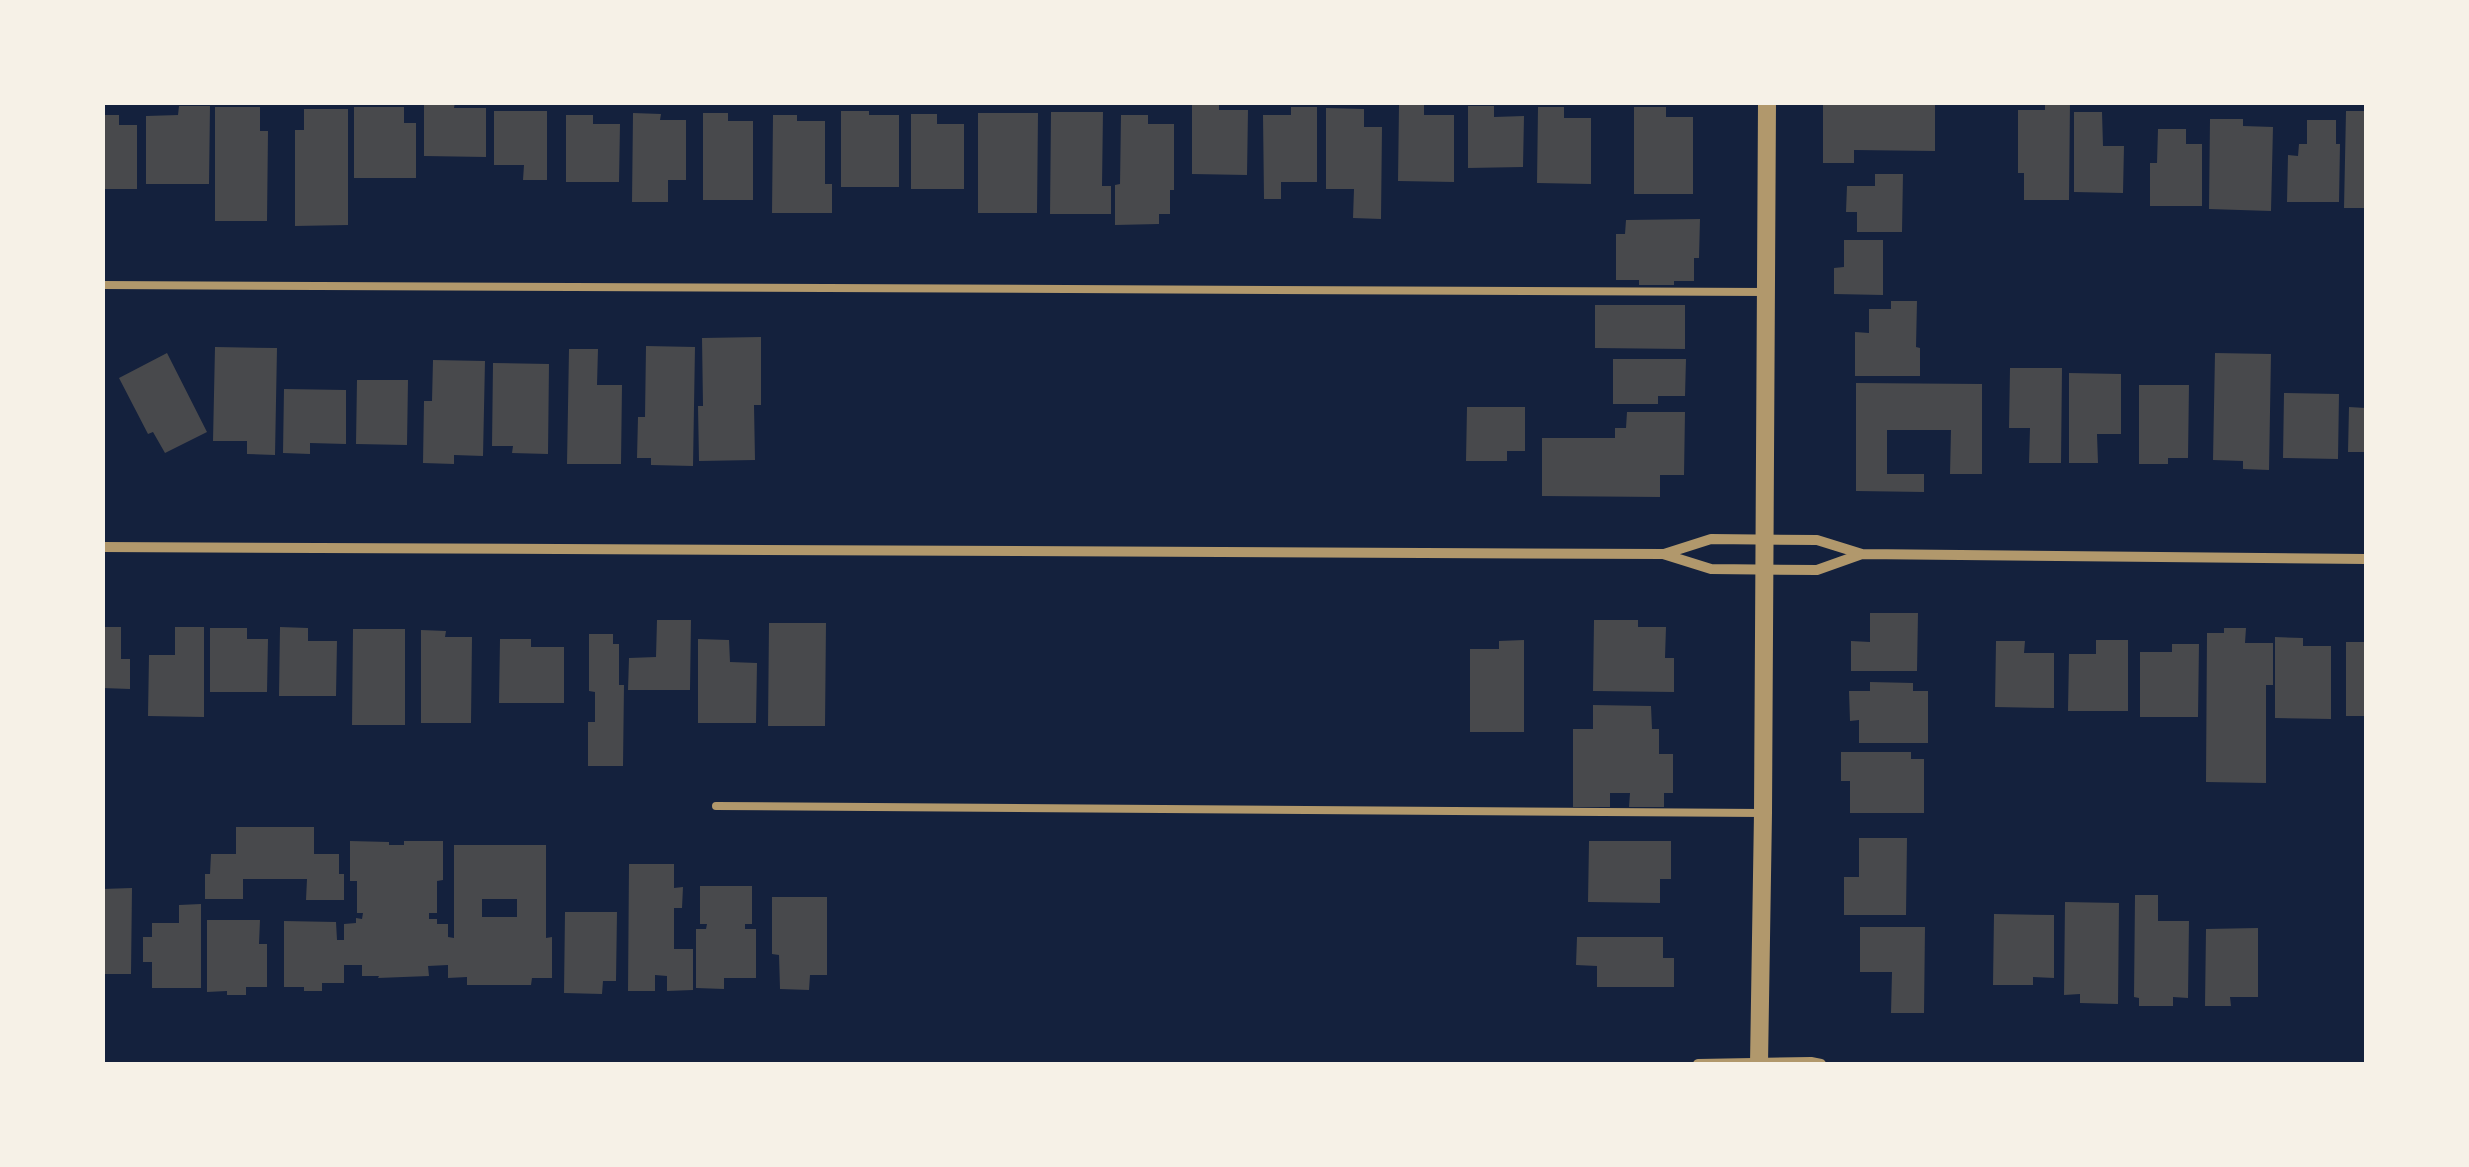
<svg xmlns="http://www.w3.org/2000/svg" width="2469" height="1167" font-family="'Sofia Sans Condensed',sans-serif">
<rect width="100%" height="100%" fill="#14213d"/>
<path fill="#48494c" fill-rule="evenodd" d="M 424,102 L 455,102 L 454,108 L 486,108 L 486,157 L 424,156 Z
M 1192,102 L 1219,102 L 1219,110 L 1248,110 L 1247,175 L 1192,174 Z
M 1823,102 L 1935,102 L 1935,151 L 1854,150 L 1854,163 L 1823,163 Z
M 2045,102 L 2070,102 L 2069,200 L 2024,200 L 2024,173 L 2018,173 L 2018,110 L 2045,110 Z
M 1399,105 L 1424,105 L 1424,115 L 1454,115 L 1454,182 L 1398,181 Z
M 179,106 L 210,106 L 209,184 L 146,184 L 146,116 L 178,115 Z
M 1468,106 L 1494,106 L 1494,117 L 1524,116 L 1523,167 L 1468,168 Z
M 215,107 L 260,107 L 260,131 L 268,131 L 267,221 L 215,221 Z
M 354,107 L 404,107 L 404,123 L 416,123 L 416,178 L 354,178 Z
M 1291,107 L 1317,107 L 1317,182 L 1281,182 L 1281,199 L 1264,199 L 1263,115 L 1291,115 Z
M 1538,107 L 1564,107 L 1564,118 L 1591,118 L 1591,184 L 1537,183 Z
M 1634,107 L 1666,107 L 1666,117 L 1693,117 L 1693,194 L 1634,194 Z
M 1326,108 L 1364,109 L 1364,127 L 1382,127 L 1381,219 L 1353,218 L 1354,189 L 1326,189 Z
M 304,109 L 348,109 L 348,225 L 295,226 L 295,130 L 304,130 Z
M 494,111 L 547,111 L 547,180 L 523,180 L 524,165 L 494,165 Z
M 841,111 L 869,111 L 869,115 L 899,115 L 899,187 L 841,187 Z
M 2346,111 L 2366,111 L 2366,208 L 2344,208 Z
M 1051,112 L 1103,112 L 1102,186 L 1111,186 L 1111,214 L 1050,214 Z
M 2074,112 L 2102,112 L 2103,146 L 2124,146 L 2123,193 L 2074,192 Z
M 633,113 L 661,114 L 660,120 L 686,120 L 686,180 L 668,180 L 668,202 L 632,202 Z
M 703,113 L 728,113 L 728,121 L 753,121 L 753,200 L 703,200 Z
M 978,113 L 1038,113 L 1037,213 L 978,213 Z
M 911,114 L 937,114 L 937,124 L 964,124 L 964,189 L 911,189 Z
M 102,115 L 119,115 L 119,125 L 137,125 L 137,189 L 102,189 Z
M 566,115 L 593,115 L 593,124 L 620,124 L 619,182 L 566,182 Z
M 773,115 L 797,115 L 797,121 L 825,121 L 825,184 L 832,184 L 832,213 L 772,213 Z
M 1121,115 L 1148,115 L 1148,124 L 1174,124 L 1174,190 L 1170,190 L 1170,214 L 1159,214 L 1159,224 L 1115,225 L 1115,185 L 1120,184 Z
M 2210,119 L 2243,119 L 2243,126 L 2273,127 L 2271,211 L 2209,209 Z
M 2307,120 L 2336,120 L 2336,144 L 2340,144 L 2339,202 L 2287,202 L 2288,155 L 2298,156 L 2299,144 L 2307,144 Z
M 2158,129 L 2186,129 L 2186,144 L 2202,144 L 2202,206 L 2150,206 L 2150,163 L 2157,163 Z
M 1875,174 L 1903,174 L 1902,232 L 1857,232 L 1857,212 L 1846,212 L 1847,186 L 1875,186 Z
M 1700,219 L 1699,258 L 1694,258 L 1694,281 L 1674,281 L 1674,285 L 1639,285 L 1639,280 L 1616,280 L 1616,234 L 1625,234 L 1626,220 Z
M 1844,240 L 1883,240 L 1883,295 L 1834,294 L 1834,268 L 1844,267 Z
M 1891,301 L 1917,301 L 1916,347 L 1920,348 L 1920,376 L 1855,376 L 1855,332 L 1869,333 L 1869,309 L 1891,309 Z
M 1595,305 L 1685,305 L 1685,349 L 1595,348 Z
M 761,337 L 761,405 L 754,405 L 755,460 L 699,461 L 698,406 L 703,406 L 702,338 Z
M 646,346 L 695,347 L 693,466 L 651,465 L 651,458 L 637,458 L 638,417 L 645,417 Z
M 215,347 L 277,348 L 275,455 L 247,454 L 247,441 L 213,441 Z
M 569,349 L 598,349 L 597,385 L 622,385 L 621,464 L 567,464 Z
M 167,353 L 207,432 L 165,453 L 153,432 L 148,434 L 119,378 Z
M 2215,353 L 2271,354 L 2269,470 L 2243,469 L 2243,461 L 2213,460 Z
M 1613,359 L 1686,359 L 1685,396 L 1658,396 L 1658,404 L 1613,404 Z
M 433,360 L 485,361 L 483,456 L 454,455 L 454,464 L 423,463 L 424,401 L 432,401 Z
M 493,363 L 549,364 L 548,454 L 512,453 L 513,446 L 492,446 Z
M 2010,368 L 2062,368 L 2061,463 L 2029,463 L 2030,428 L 2009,428 Z
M 2069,373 L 2121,374 L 2121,434 L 2097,434 L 2098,463 L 2069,463 Z
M 357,380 L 408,380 L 407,445 L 356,444 Z
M 1856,383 L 1982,384 L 1982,474 L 1950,474 L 1951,430 L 1887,430 L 1887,474 L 1924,474 L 1924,492 L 1856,491 Z
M 2139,385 L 2189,385 L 2188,458 L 2168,458 L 2168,464 L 2139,464 Z
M 284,389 L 346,390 L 346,444 L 310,443 L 310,454 L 283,453 Z
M 2284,393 L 2339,394 L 2338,459 L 2283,458 Z
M 1467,407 L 1525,407 L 1525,451 L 1507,451 L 1507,461 L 1466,461 Z
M 2349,407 L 2366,408 L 2366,452 L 2348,452 Z
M 1627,412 L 1685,412 L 1684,475 L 1660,475 L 1660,497 L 1542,496 L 1542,438 L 1615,438 L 1615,428 L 1626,428 Z
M 1870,613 L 1918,613 L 1917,671 L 1851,671 L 1851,641 L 1870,642 Z
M 657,620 L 691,620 L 690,690 L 628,690 L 629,658 L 656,657 Z
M 1594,620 L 1638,620 L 1638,627 L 1666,627 L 1665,658 L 1674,658 L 1674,692 L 1593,691 Z
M 769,623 L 826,623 L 825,726 L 768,726 Z
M 102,627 L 121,627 L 121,659 L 130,659 L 130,689 L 102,688 Z
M 175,627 L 204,627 L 204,717 L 148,716 L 149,655 L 175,655 Z
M 280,627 L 308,628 L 308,641 L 337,641 L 336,696 L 279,696 Z
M 210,628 L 247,628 L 247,639 L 268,639 L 267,692 L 210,692 Z
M 2224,628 L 2246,628 L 2245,643 L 2273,643 L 2273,685 L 2266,685 L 2266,783 L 2206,782 L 2207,633 L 2224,633 Z
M 353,629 L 405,629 L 405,725 L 352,725 Z
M 421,630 L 446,631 L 445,637 L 472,637 L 471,723 L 421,723 Z
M 589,634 L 613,634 L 613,644 L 619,644 L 619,685 L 624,685 L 623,766 L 588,766 L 588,722 L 595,722 L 595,692 L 589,691 Z
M 2275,637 L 2303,638 L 2303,646 L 2331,646 L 2331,719 L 2275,718 Z
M 500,639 L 531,639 L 531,647 L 564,647 L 564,703 L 499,703 Z
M 698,639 L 729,640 L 730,662 L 757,663 L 756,723 L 698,723 Z
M 1524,640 L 1524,732 L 1470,732 L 1470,649 L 1499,649 L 1499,641 Z
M 2096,640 L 2128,640 L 2128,711 L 2068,711 L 2069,654 L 2096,654 Z
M 1996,641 L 2025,641 L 2024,653 L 2054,653 L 2054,708 L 1995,707 Z
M 2346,642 L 2366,642 L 2366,716 L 2346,716 Z
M 2172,644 L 2199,644 L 2198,717 L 2140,717 L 2140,652 L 2172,652 Z
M 1870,682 L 1913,683 L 1913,691 L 1928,691 L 1928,743 L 1859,743 L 1859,720 L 1850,721 L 1849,691 L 1870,691 Z
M 1593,705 L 1651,706 L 1652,729 L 1659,729 L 1659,754 L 1673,754 L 1673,793 L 1664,793 L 1664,807 L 1629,807 L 1630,793 L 1610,793 L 1610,807 L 1573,807 L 1573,729 L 1593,729 Z
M 1841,752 L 1911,752 L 1911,759 L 1924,759 L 1924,813 L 1850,813 L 1850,781 L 1841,781 Z
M 236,827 L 314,827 L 314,854 L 339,854 L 339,874 L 344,874 L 344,900 L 306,900 L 307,879 L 243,879 L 243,899 L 205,899 L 205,874 L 210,874 L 211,854 L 236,854 Z
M 1859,838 L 1907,838 L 1906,915 L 1844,915 L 1844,877 L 1859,877 Z
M 350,841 L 389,842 L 389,845 L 404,845 L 404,841 L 443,841 L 443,880 L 437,881 L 437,913 L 429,913 L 429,919 L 437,919 L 437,924 L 448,924 L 448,937 L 454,938 L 454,845 L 546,845 L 546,938 L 552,937 L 552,978 L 532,978 L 531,985 L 467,985 L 467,977 L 448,978 L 448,965 L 428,966 L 429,976 L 378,978 L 379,976 L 362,976 L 362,965 L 344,965 L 344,983 L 322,983 L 322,991 L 304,991 L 304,987 L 284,987 L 284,921 L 336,922 L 337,940 L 344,940 L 344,924 L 356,923 L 356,918 L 362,919 L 363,913 L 357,913 L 357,881 L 350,881 ZM 482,899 L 517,899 L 517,917 L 482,917 Z
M 1589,841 L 1671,841 L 1671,879 L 1660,879 L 1660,903 L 1588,902 Z
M 629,864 L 674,864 L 674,888 L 683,887 L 682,908 L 674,908 L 674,949 L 693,949 L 693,990 L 667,991 L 667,976 L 655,975 L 655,991 L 628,991 Z
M 700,886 L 752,886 L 752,924 L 745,924 L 745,929 L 756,929 L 756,978 L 724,978 L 724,989 L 696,988 L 696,929 L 706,929 L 707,924 L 700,924 Z
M 132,888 L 131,974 L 102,974 L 102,889 Z
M 2135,895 L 2158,895 L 2158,921 L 2189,921 L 2188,998 L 2173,997 L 2173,1006 L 2139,1006 L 2139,998 L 2134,997 Z
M 772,897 L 827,897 L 827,975 L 810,975 L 809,990 L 780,989 L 779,955 L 772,954 Z
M 2065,902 L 2119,903 L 2118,1004 L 2080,1003 L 2080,994 L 2064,995 Z
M 201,904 L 201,988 L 152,988 L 152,962 L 143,962 L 143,937 L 152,937 L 152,923 L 179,923 L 179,905 Z
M 565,912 L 617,912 L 616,981 L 603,981 L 602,994 L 564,993 Z
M 1994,914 L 2054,915 L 2054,978 L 2033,977 L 2033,985 L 1993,985 Z
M 207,920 L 260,920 L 259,944 L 267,944 L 267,987 L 246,987 L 246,995 L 227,995 L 227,991 L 207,992 Z
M 1860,927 L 1925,927 L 1924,1013 L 1891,1013 L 1892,972 L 1860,972 Z
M 2258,928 L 2258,997 L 2230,997 L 2231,1006 L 2205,1006 L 2206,929 Z
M 1577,937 L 1663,937 L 1663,958 L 1674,958 L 1674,987 L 1597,987 L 1597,966 L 1576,965 Z"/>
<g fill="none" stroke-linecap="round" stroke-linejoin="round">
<path stroke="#b1986c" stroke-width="8" d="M 102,285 L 1766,292
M 716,806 L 1763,813"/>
<path stroke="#b1986c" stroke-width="10" d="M 102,547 L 1663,554 L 1711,569 L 1817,570 L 1862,554
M 1664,554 L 1711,539 L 1817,540 L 1862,554 L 2366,559
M 1698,1064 L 1811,1062 L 1821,1064"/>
<path stroke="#b1986c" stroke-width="18" d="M 1759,1064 L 1763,813 L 1767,102"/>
</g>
<rect width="2469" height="1167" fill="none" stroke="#f6f1e7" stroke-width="210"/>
</svg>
